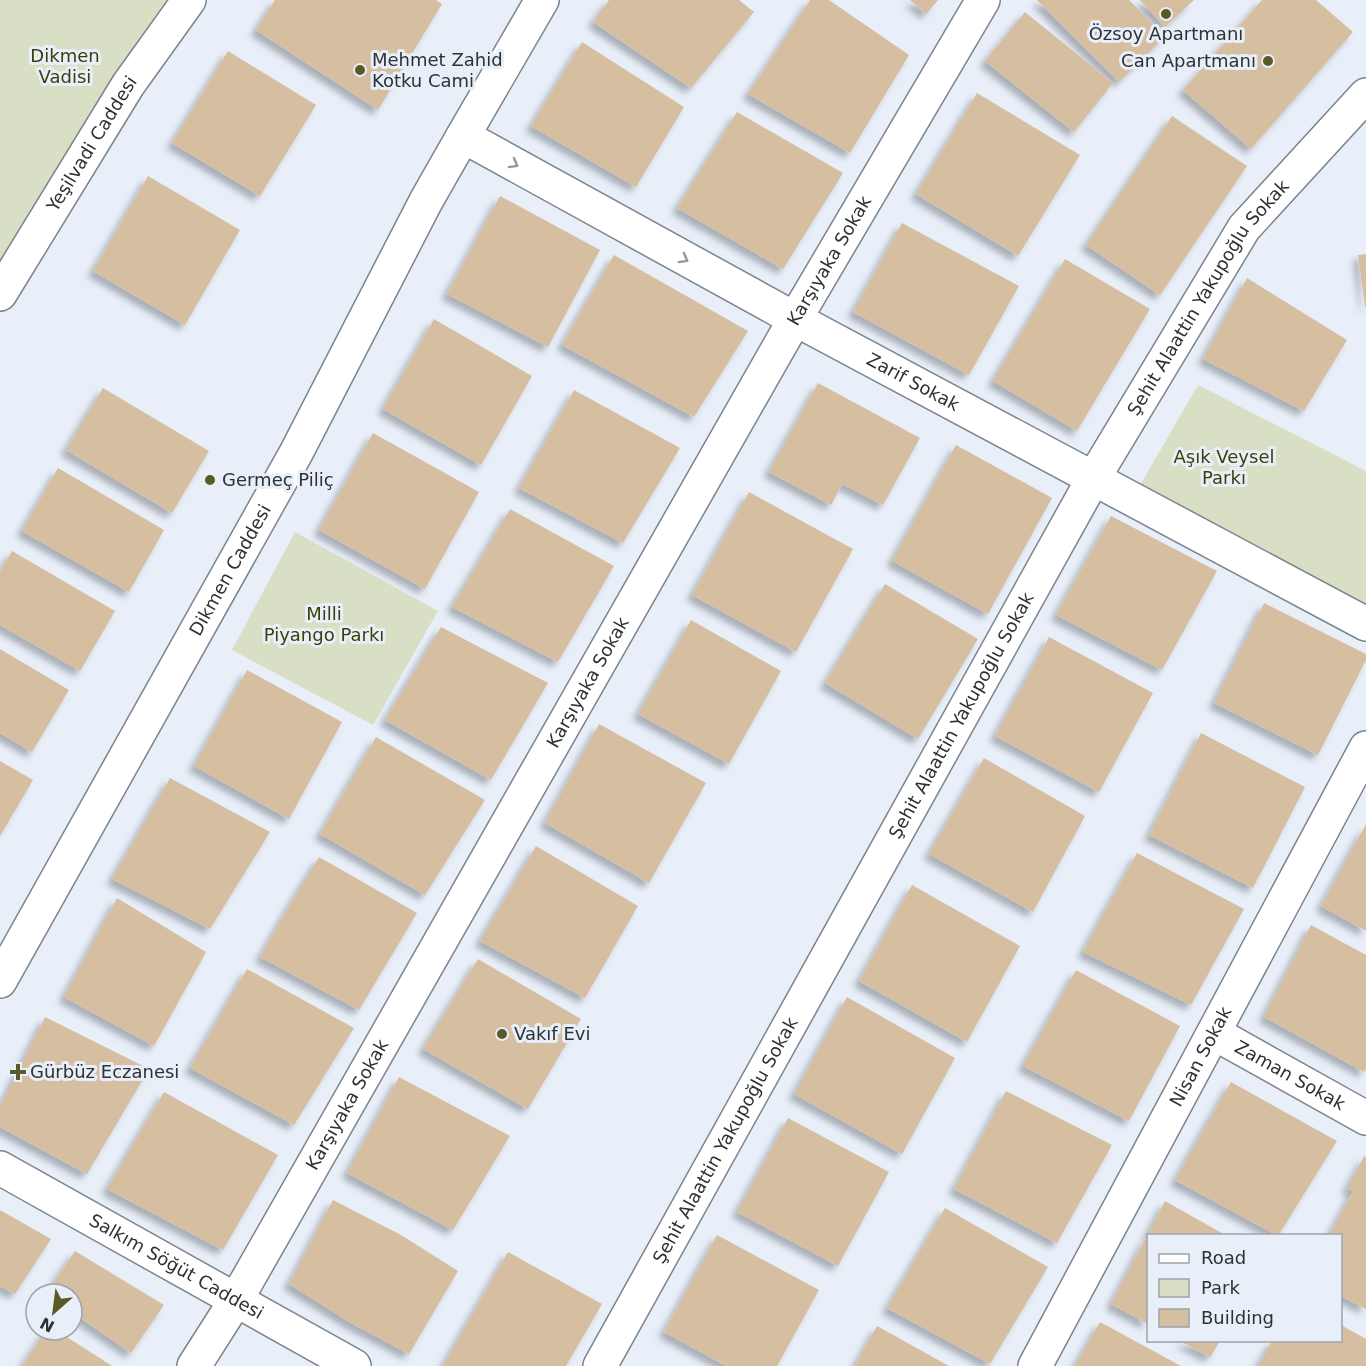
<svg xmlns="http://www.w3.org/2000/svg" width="1366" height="1366" font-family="'DejaVu Sans',sans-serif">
<defs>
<filter id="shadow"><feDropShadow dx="-5.5" dy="5.5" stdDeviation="3" flood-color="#0004"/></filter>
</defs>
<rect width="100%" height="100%" fill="#e8eff9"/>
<path fill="#d8dfc5" d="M 0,0 L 189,0 L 0,294 Z
M 1198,385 L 1366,471 L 1366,605 L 1135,494 Z
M 295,532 L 438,611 L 373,725 L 232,650 Z"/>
<path fill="#d6bea1" filter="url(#shadow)" d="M 275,0 L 436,0 L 442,4 L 378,110 L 256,30 Z
M 609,0 L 739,0 L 754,12 L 691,88 L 593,22 Z
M 810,0 L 829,0 L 909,55 L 850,153 L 748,94 Z
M 910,0 L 938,0 L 926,14 Z
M 1037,0 L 1129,0 L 1165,36 L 1119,82 Z
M 1140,0 L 1194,0 L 1165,27 Z
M 1262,0 L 1316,0 L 1353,32 L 1251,149 L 1183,90 Z
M 1025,12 L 1113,83 L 1074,132 L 985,61 Z
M 582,42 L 684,107 L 636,187 L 531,126 Z
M 228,51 L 316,105 L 260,196 L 172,143 Z
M 977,93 L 1080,155 L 1018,256 L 916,194 Z
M 737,112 L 843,173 L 783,269 L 677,208 Z
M 1172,116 L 1247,166 L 1160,295 L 1086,245 Z
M 148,176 L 240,230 L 185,325 L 93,271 Z
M 500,196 L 600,250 L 548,347 L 447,294 Z
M 902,223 L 1019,286 L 969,375 L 853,312 Z
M 1366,254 L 1366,307 L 1365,307 L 1358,255 Z
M 614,255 L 748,331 L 694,417 L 562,345 Z
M 1065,259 L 1150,309 L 1077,431 L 993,381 Z
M 1247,278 L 1347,340 L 1304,411 L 1203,359 Z
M 434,319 L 532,376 L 481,465 L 383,409 Z
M 818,383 L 920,438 L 883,505 L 842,484 L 831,505 L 769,472 Z
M 103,388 L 209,451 L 172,513 L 66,450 Z
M 574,390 L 680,448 L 623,543 L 519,488 Z
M 373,433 L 479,492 L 425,589 L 319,530 Z
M 956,445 L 1052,498 L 988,614 L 892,561 Z
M 58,468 L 164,530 L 129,592 L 22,531 Z
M 749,492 L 853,549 L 796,652 L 692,595 Z
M 510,509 L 614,566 L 558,662 L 452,607 Z
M 1111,516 L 1217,571 L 1162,670 L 1056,615 Z
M 12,551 L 115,611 L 80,671 L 0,625 L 0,572 Z
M 885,584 L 978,639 L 918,739 L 825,683 Z
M 1264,603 L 1366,654 L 1366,660 L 1318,755 L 1214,703 Z
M 691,620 L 781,671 L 729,764 L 638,714 Z
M 441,627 L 548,683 L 491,780 L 385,720 Z
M 1049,637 L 1153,693 L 1099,792 L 995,736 Z
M 0,649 L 69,690 L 32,752 L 0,733 Z
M 247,670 L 342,722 L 289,819 L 194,766 Z
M 599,724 L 706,783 L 649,883 L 545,823 Z
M 1201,733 L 1305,787 L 1253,888 L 1149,835 Z
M 376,737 L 485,800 L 425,895 L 320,834 Z
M 984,758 L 1085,816 L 1033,912 L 929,854 Z
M 0,761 L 33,780 L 0,836 Z
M 170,778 L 270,832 L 210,929 L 112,879 Z
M 1366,824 L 1366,931 L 1321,906 Z
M 536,846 L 638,906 L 585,998 L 480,941 Z
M 1137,853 L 1244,909 L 1191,1005 L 1083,952 Z
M 319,857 L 417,913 L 359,1010 L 260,957 L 288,908 Z
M 912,885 L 1020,946 L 967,1042 L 859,981 Z
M 117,898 L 206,952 L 154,1046 L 64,997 Z
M 1311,925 L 1366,955 L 1366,1069 L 1364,1072 L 1264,1017 Z
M 478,959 L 581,1019 L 528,1109 L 423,1049 Z
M 247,969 L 354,1028 L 294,1125 L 190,1068 Z
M 1076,970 L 1180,1026 L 1129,1121 L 1023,1066 Z
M 847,997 L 955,1058 L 902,1154 L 794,1094 Z
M 45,1017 L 149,1069 L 87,1174 L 0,1127 L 0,1107 Z
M 399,1077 L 510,1136 L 453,1230 L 347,1173 Z
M 1231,1082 L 1337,1141 L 1278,1236 L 1175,1180 Z
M 1006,1091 L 1112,1145 L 1057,1243 L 954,1189 Z
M 164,1092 L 278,1155 L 223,1250 L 107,1189 Z
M 788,1118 L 889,1172 L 838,1266 L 737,1212 Z
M 1364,1156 L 1366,1157 L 1366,1309 L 1341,1296 L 1341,1236 L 1329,1236 L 1353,1191 L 1347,1189 Z
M 333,1200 L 401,1235 L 458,1271 L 409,1354 L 351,1323 L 289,1284 Z
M 1165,1201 L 1227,1236 L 1148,1236 L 1148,1324 L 1111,1304 Z
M 945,1208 L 1048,1267 L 990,1364 L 887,1308 Z
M 0,1210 L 51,1239 L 15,1294 L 0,1286 Z
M 717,1235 L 819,1290 L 777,1366 L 726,1366 L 664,1332 Z
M 75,1251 L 164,1305 L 131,1353 L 72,1312 L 72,1294 L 46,1294 Z
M 508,1252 L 602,1304 L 566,1366 L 443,1366 Z
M 1100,1322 L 1181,1366 L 1075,1366 Z
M 1341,1325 L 1366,1339 L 1366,1366 L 1258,1366 L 1272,1341 L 1341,1341 Z
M 877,1326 L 949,1366 L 855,1366 Z
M 46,1330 L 56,1330 L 112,1366 L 22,1366 Z
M 1180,1341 L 1220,1341 L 1210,1357 Z"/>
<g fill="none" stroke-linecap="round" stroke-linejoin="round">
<defs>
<g id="minor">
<path id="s1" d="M 463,136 L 795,319 L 1366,624"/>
<path id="s2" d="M 0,294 L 128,85 L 189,0"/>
<path id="s3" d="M 1214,1033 L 1366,1118"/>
<path id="s4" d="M 0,1168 L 354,1366"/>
<path id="s5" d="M 194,1366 L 236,1300 L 795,319 L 983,0"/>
<path id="s6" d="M 600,1366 L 1093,479 L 1244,228 L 1366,95"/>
<path id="s7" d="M 1035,1366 L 1366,748"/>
</g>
<g id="major">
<path id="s8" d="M 0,981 L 296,453 L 426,201 L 463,136 L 542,0"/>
</g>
</defs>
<use href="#minor" stroke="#7c838c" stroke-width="36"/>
<use href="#major" stroke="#7c838c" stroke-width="36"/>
<use href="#minor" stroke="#fff" stroke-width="33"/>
<use href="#major" stroke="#fff" stroke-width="33"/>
</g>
<defs><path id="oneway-chevron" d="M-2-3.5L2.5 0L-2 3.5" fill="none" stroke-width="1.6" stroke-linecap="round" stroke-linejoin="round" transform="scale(1.5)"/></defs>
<g stroke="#96989a">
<use href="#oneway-chevron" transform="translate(514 164) rotate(29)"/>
<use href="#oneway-chevron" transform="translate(684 259) rotate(29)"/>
</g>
<g fill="#595a27" stroke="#e8eff9" stroke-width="2">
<circle cx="1166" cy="14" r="6"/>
<circle cx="1268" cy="61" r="6"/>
<circle cx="360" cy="70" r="6"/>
<circle cx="210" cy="480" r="6"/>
<circle cx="502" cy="1034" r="6"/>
<path d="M15 1063h6v6h6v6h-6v6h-6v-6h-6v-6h6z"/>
</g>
<g text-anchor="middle" stroke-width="6" stroke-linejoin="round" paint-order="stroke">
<g font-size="18" fill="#2e3135" stroke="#e8eff9" text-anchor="start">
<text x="1166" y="40" text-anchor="middle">Özsoy Apartmanı</text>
<text x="372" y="66">Mehmet Zahid<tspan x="372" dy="21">Kotku Cami</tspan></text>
<text x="1256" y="67" text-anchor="end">Can Apartmanı</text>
<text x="222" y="486">Germeç Piliç</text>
<text x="514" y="1040">Vakıf Evi</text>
<text x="30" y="1078">Gürbüz Eczanesi</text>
</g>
<g font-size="18" fill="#374108" stroke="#e8eff9">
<text x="65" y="62">Dikmen<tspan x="65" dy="21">Vadisi</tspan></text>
<text x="1224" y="463">Aşık Veysel<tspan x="1224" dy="21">Parkı</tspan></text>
<text x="324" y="620">Milli<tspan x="324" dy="21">Piyango Parkı</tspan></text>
</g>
<g font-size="18" fill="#2e3135" stroke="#e8eff9">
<text dy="6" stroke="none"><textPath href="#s2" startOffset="176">Yeşilvadi Caddesi</textPath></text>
<text dy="6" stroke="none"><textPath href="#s5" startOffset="1275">Karşıyaka Sokak</textPath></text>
<text dy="6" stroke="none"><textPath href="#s6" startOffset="1230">Şehit Alaattin Yakupoğlu Sokak</textPath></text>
<text dy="6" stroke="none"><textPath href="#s1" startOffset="513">Zarif Sokak</textPath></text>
<text dy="6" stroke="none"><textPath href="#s8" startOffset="471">Dikmen Caddesi</textPath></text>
<text dy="6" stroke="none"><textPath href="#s5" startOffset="789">Karşıyaka Sokak</textPath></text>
<text dy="6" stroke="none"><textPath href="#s6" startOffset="744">Şehit Alaattin Yakupoğlu Sokak</textPath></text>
<text dy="6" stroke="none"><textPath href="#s7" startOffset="351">Nisan Sokak</textPath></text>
<text dy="6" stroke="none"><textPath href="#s3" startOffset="87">Zaman Sokak</textPath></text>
<text dy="6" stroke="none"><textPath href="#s5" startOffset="303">Karşıyaka Sokak</textPath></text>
<text dy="6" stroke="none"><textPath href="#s6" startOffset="258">Şehit Alaattin Yakupoğlu Sokak</textPath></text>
<text dy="6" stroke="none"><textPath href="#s4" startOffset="202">Salkım Söğüt Caddesi</textPath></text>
</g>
</g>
<rect x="1147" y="1234" width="195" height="108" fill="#e8eff9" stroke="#9ea3ab" stroke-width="1.5"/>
<rect x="1159" y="1254" width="30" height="9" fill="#ffffff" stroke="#9ea3ab" stroke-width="1.5"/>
<text x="1201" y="1264" font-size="18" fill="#2e3135">Road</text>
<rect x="1159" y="1279" width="30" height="18" fill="#d8dfc5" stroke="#9ea3ab" stroke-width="1.5"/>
<text x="1201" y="1294" font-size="18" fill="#2e3135">Park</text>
<rect x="1159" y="1309" width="30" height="18" fill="#d6bea1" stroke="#9ea3ab" stroke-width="1.5"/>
<text x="1201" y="1324" font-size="18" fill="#2e3135">Building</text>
<g transform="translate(54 1312) rotate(208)"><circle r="28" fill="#e8eff9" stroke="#9ea3ab" stroke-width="1.5"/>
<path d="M0-4.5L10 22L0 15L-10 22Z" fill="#595a27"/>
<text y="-9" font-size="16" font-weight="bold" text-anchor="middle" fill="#2e3135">N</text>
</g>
</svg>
